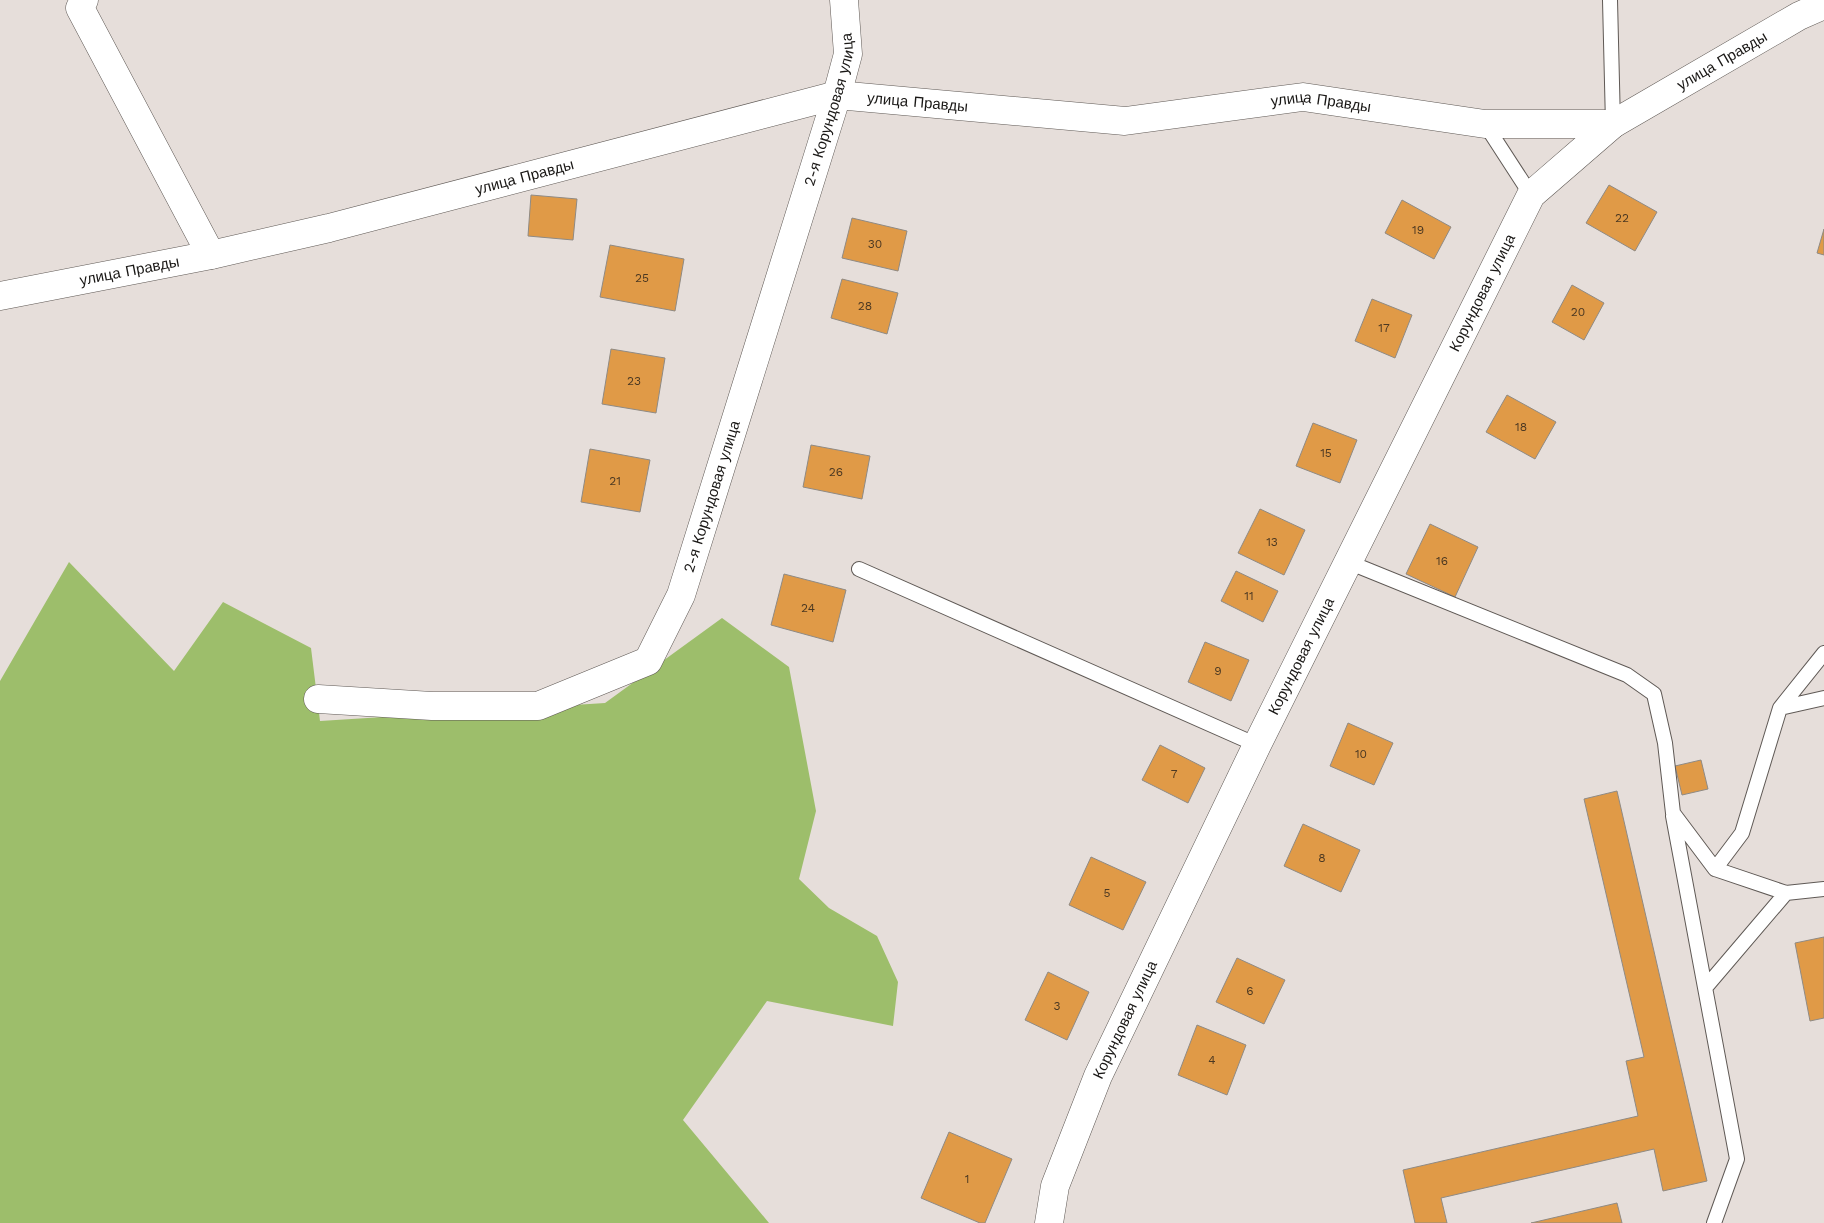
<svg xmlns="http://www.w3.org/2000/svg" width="1824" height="1223" font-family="'Work Sans',sans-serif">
<rect width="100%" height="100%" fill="#e6deda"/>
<path fill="#9dbe6b" d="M 69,562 L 174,671 L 223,602 L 311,648 L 320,721 L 605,703 L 722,618 L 789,667 L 816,811 L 799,879 L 829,908 L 877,936 L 898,982 L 893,1026 L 767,1001 L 683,1120 L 769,1223 L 0,1223 L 0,681 Z"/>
<path fill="#e09a47" stroke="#8f8a84" d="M 1609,185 L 1657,212 L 1635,251 L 1586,223 Z
M 531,195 L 577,199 L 573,240 L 528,236 Z
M 1402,200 L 1451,227 L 1434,259 L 1385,233 Z
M 852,218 L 907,231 L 898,271 L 842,258 Z
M 1824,229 L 1824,255 L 1817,253 Z
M 610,245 L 684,259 L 675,311 L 600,297 Z
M 842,279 L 898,293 L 887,334 L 831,318 Z
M 1572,285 L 1604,303 L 1584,340 L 1552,322 Z
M 1372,299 L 1412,315 L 1395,358 L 1355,341 Z
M 611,349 L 665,358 L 656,413 L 602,404 Z
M 1507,395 L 1556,422 L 1535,459 L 1486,432 Z
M 1313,423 L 1357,440 L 1340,483 L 1296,466 Z
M 811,445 L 870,456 L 862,499 L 803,487 Z
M 590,449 L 650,460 L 640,512 L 581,502 Z
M 1260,509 L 1305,530 L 1284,575 L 1238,553 Z
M 1430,524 L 1478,547 L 1455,597 L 1406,574 Z
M 1236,571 L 1278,591 L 1263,622 L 1221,601 Z
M 784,574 L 846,590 L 833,642 L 771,625 Z
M 1205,642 L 1249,660 L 1231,701 L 1188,682 Z
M 1348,723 L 1393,743 L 1374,785 L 1330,766 Z
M 1160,745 L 1205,768 L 1188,803 L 1142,780 Z
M 1701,760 L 1708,789 L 1682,795 L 1675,766 Z
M 1617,791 L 1707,1181 L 1663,1191 L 1654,1149 L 1441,1198 L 1447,1223 L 1415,1223 L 1403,1170 L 1638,1116 L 1626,1061 L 1644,1057 L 1584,799 Z
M 1303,824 L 1360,850 L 1341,892 L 1284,866 Z
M 1091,857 L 1146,882 L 1123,930 L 1069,905 Z
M 1824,937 L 1824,1018 L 1810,1021 L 1795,943 Z
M 1237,958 L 1285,980 L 1264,1024 L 1216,1002 Z
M 1048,972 L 1089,992 L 1067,1040 L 1025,1020 Z
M 1197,1025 L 1246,1045 L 1227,1095 L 1178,1075 Z
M 949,1132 L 1012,1159 L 985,1223 L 980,1223 L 921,1198 Z
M 1617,1203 L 1622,1223 L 1531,1223 Z"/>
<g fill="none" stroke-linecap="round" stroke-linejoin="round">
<defs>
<path id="lane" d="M 1610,0 L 1613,124
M 1485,124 L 1531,195
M 1348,562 L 1627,675 L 1654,694 L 1665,743 L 1673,813 L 1715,869 L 1786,893 L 1824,889
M 859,569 L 1257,745
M 1780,708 L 1824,653
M 1673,816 L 1737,1159 L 1714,1223
M 1715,869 L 1742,833 L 1780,708 L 1824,698
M 1705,988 L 1786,893"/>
<g id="street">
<path d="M 84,0 L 80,8 L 211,255"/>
<path id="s1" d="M 0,296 L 211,255 L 329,228 L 837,95 L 1125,121 L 1303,97 L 1485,124 L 1613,124 L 1799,16 L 1824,5"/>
<path id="s2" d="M 318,699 L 432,706 L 538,706 L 648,661 L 681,595 L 837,95 L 848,54 L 844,0"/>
<path id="s3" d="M 1049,1223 L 1055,1186 L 1098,1076 L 1257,745 L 1531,195 L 1613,124"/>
</g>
</defs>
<use href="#lane" stroke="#5f5955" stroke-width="16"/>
<use href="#street" stroke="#5f5955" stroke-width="29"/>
<use href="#lane" stroke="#fff" stroke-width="14"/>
<use href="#street" stroke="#fff" stroke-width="28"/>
</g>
<g text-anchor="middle" stroke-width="5" stroke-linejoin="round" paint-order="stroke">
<g font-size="12" fill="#4b3822">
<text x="1622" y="222">22</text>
<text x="1418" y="234">19</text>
<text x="875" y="248">30</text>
<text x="642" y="282">25</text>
<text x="865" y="310">28</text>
<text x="1578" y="316">20</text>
<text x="1384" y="332">17</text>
<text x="634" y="385">23</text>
<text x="1521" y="431">18</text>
<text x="1326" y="457">15</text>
<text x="836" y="476">26</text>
<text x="615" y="485">21</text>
<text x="1272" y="546">13</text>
<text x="1442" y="565">16</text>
<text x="1249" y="600">11</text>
<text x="808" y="612">24</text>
<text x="1218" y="675">9</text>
<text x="1361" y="758">10</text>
<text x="1174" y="778">7</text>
<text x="1322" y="862">8</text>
<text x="1107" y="897">5</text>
<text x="1250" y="995">6</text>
<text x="1057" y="1010">3</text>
<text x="1212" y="1064">4</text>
<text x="967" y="1183">1</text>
</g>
<g font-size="15" fill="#191715" stroke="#e6deda">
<text dy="5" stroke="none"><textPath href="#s1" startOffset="1768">улица Правды</textPath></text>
<text dy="5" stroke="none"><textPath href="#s1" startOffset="942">улица Правды</textPath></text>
<text dy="5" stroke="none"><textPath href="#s1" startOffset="1348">улица Правды</textPath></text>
<text dy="5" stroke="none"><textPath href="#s2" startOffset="921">2-я Корундовая улица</textPath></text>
<text dy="5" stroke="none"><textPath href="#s1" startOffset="538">улица Правды</textPath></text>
<text dy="5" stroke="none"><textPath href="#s1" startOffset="132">улица Правды</textPath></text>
<text dy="5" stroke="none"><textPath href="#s3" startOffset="1028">Корундовая улица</textPath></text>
<text dy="5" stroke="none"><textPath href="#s2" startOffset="516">2-я Корундовая улица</textPath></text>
<text dy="5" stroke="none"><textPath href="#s3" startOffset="622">Корундовая улица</textPath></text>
<text dy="5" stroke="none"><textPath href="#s3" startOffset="218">Корундовая улица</textPath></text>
</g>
</g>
</svg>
